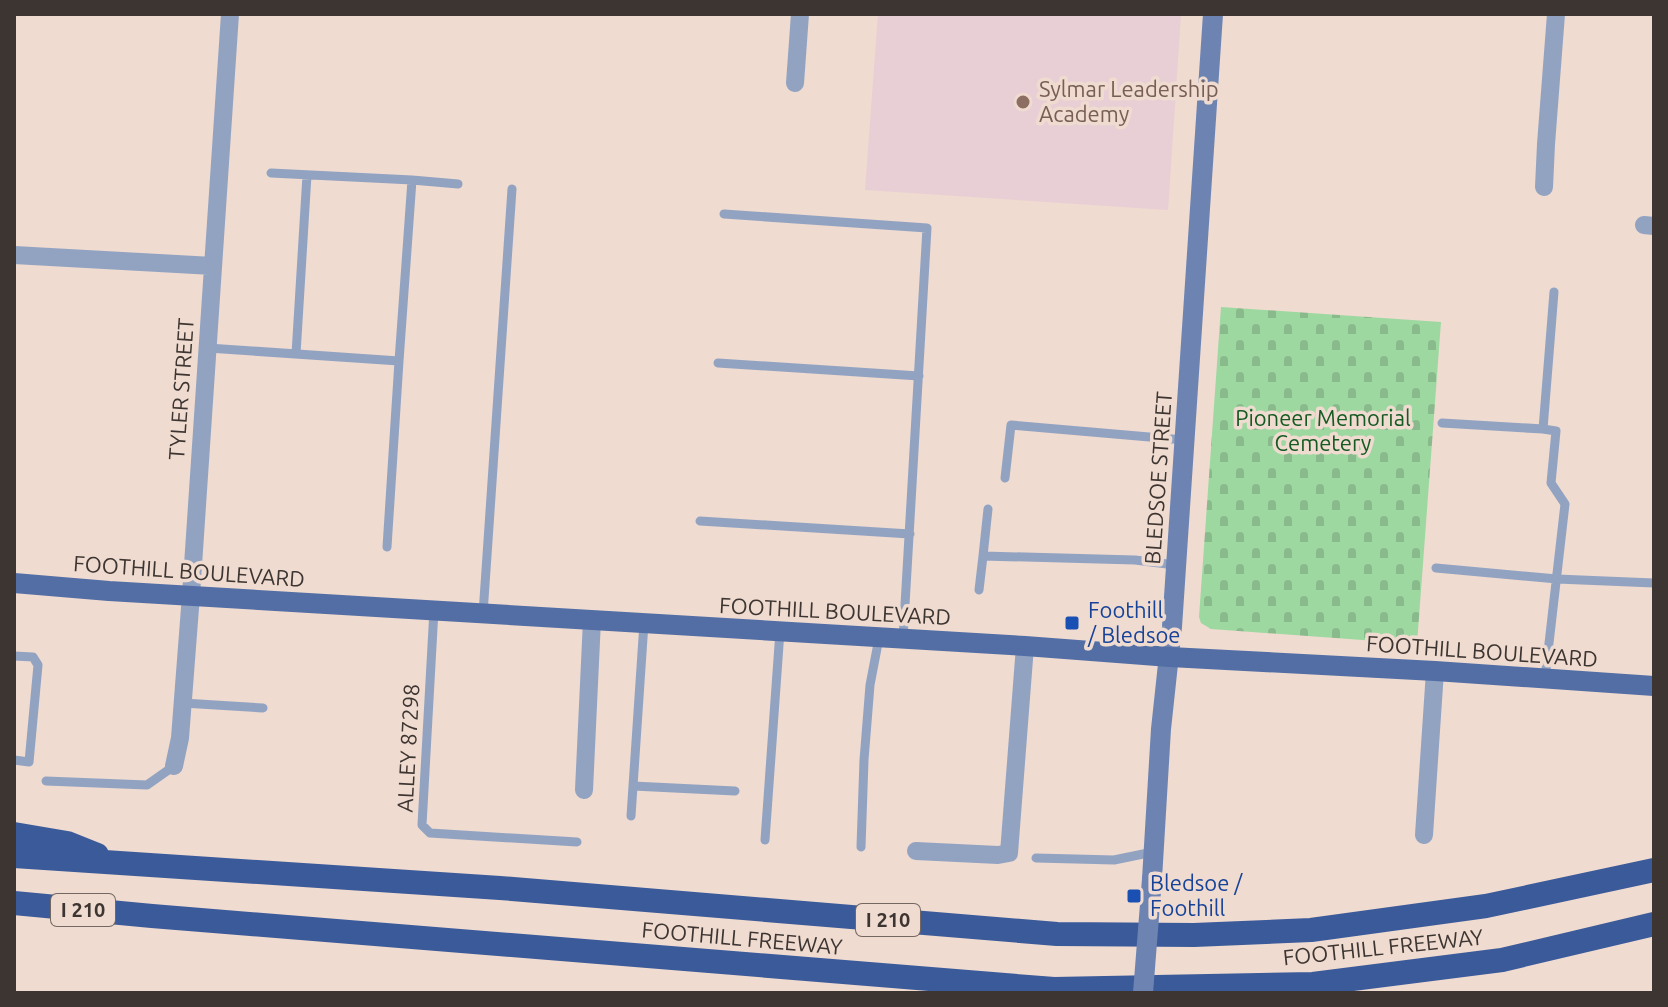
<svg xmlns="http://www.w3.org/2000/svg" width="1668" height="1007" font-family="Ubuntu,sans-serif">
<defs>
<pattern id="cemetery-stones" width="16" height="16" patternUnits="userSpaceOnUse" patternTransform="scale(2)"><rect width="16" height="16" fill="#9ed8a1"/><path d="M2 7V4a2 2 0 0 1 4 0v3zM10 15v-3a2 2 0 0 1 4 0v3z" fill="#89ba8b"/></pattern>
</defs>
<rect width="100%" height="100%" fill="#efdbd0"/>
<path fill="#e8ced5" d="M 878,14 L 1181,14 L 1168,210 L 865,190 Z"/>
<path fill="url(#cemetery-stones)" d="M 1221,307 L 1441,322 L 1417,644 L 1211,629 L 1201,623 L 1199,617 Z"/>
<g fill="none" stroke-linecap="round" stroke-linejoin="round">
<path stroke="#92a3c2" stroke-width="9" d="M 271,173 L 412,180 L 399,361
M 412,180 L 458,184
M 724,214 L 927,228 L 903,639
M 208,348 L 399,361 L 387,547
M 296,354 L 307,175
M 718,363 L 919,376
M 1442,423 L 1543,429
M 1005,478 L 1011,425 L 1184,440
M 700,521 L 910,534
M 983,556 L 988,509
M 1436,568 L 1557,579 L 1654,583
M 979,590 L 983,556 L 1135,560 L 1175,565
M 434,610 L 422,825 L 430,833 L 577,842
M 483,614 L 512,189
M 14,656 L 33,657 L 38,665 L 29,762 L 14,760
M 1545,678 L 1565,504 L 1551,483 L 1556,431 L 1543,429 L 1554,292
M 183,703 L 263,708
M 46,781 L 147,785 L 174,766
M 633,786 L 735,791
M 631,816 L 644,623
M 765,840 L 780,631
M 861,847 L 864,760 L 870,685 L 879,638
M 1036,858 L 1114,860 L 1153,852"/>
<path stroke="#92a3c2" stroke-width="18" d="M 795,83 L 800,14
M 1544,187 L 1546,144 L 1556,14
M 1644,225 L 1654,226
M 14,255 L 213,266
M 174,766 L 180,738 L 191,595 L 230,14
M 584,790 L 592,620
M 1424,835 L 1435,671
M 916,851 L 998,855 L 1009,853 L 1025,646"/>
<path stroke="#6d84b2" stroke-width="20" d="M 1152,879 L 1161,729 L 1172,627 L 1213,14"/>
<path stroke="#526ea5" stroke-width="20" d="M 14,583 L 109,591 L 1025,646 L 1170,657 L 1435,671 L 1654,686"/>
<path stroke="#3b5a9a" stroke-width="24" d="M 14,834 L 67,843 L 97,855
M 14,856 L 500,888 L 1057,934 L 1194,935 L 1311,930 L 1486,906 L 1654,870
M 14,903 L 152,916 L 1054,989 L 1313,984 L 1502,960 L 1654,924"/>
<path stroke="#6d84b2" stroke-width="20" d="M 1143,993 L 1152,879"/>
</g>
<circle fill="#8d6e63" stroke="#efdbd0" stroke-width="3" cx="1023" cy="102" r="8"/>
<g fill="#1a4fb4" stroke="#efdbd0" stroke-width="3">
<rect x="1064" y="615" width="16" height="16" rx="4"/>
<rect x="1126" y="888" width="16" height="16" rx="4"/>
</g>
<g text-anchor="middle" stroke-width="7" stroke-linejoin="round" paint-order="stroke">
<g fill="#efdbd0" stroke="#726761" stroke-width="2">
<rect x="51" y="894" width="64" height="32" rx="6"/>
<rect x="856" y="904" width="64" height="32" rx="6"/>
</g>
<g font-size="20" font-weight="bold" fill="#3d3531">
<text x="83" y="917">I 210</text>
<text x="888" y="927">I 210</text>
</g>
<g font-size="22" fill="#785e54" stroke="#efdbd0" text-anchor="start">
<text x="1039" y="97">Sylmar Leadership<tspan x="1039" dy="25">Academy</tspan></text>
</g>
<g font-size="22" fill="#3d3531" stroke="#efdbd0">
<text transform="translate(181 389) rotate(-86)" y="8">TYLER STREET</text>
<text transform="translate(1158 478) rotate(-86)" y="8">BLEDSOE STREET</text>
<text transform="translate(189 571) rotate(4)" y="8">FOOTHILL BOULEVARD</text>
<text transform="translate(835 611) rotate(3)" y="8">FOOTHILL BOULEVARD</text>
<text transform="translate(1482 651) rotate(4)" y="8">FOOTHILL BOULEVARD</text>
<text transform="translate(408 748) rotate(-87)" y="8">ALLEY 87298</text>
<text transform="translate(742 938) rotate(5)" y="8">FOOTHILL FREEWAY</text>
<text transform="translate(1383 947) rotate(-6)" y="8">FOOTHILL FREEWAY</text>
</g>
<g font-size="22" fill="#155a22" stroke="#efdbd0">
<text x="1323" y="426">Pioneer Memorial<tspan x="1323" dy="25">Cemetery</tspan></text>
</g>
<g font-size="22" fill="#164399" stroke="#efdbd0" text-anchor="start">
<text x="1088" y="618">Foothill<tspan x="1088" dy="25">/ Bledsoe</tspan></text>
<text x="1150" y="891">Bledsoe /<tspan x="1150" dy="25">Foothill</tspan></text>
</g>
</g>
<rect width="1668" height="1007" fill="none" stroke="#3d3531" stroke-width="32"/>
</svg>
